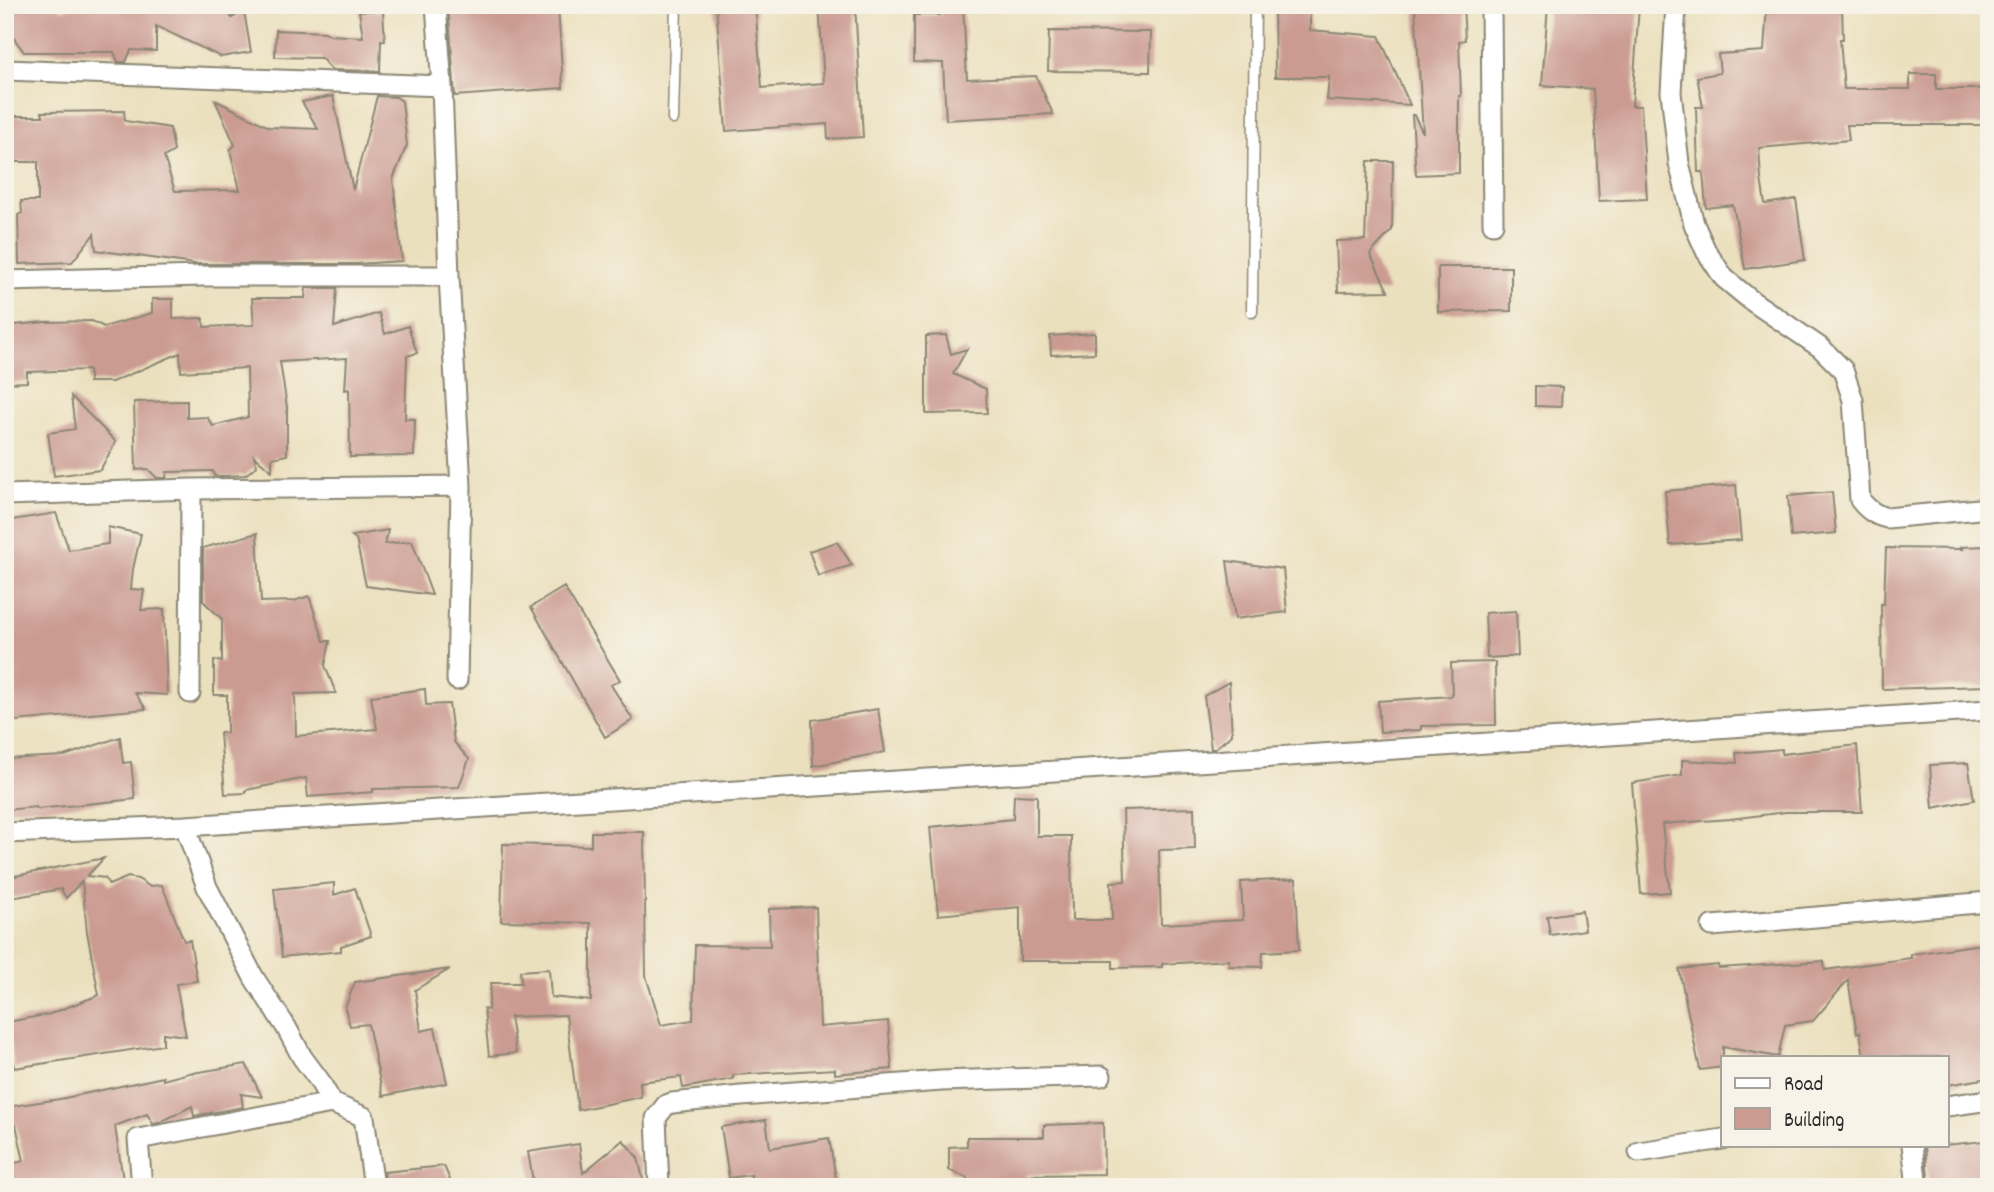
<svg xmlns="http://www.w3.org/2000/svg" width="1994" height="1192" font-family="Dekko,sans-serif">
<rect width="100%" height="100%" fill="#f7f3e8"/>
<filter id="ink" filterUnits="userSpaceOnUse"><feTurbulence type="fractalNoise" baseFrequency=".0143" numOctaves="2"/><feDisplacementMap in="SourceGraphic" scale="14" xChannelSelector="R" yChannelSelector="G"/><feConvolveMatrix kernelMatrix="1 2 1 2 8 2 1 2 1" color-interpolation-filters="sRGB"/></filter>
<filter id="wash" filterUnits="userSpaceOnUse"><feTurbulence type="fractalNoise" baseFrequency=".00686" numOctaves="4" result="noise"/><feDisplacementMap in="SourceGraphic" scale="28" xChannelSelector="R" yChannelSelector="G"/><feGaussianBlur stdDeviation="1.57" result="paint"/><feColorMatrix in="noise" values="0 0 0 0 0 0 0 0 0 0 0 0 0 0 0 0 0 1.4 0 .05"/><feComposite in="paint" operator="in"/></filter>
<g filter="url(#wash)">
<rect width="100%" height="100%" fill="#ebe0be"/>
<g id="blocks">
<path fill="#cb9b92" d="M 17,5 L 60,5 L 61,10 L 78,5 L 156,5 L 156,9 L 226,7 L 232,18 L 244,11 L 251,52 L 221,57 L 156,26 L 156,51 L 131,50 L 126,62 L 118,62 L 114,52 L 24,52 L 10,33 L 5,13 L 5,8 Z
M 448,5 L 558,5 L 563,88 L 455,96 Z
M 716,5 L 755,5 L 762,88 L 824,83 L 819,5 L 855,5 L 863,137 L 828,139 L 827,124 L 726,131 Z
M 939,5 L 963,5 L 967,79 L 1036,76 L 1053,114 L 946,120 L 943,63 L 914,62 L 914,15 L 940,15 Z
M 1274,5 L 1310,5 L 1310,30 L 1379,36 L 1410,105 L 1327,100 L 1329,77 L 1275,77 Z
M 1415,5 L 1463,5 L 1465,40 L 1459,41 L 1461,96 L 1459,96 L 1459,173 L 1416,175 L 1412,115 L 1414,115 L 1423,133 Z
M 1548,5 L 1639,5 L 1632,106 L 1641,106 L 1647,199 L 1599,201 L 1593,89 L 1542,85 Z
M 1767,5 L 1842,5 L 1843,39 L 1840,39 L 1844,89 L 1910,89 L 1910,74 L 1936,74 L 1936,89 L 1989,89 L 1989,125 L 1847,125 L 1849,140 L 1759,148 L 1761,179 L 1765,204 L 1796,199 L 1805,260 L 1745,269 L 1733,205 L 1706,208 L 1703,172 L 1698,172 L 1696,107 L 1703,107 L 1697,77 L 1720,73 L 1718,54 L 1764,51 Z
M 359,11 L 383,11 L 385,41 L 381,40 L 380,71 L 332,70 L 321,58 L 275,57 L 276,30 L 325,32 L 330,35 L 363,37 Z
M 1049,31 L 1151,32 L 1150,72 L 1048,71 Z
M 333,96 L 353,190 L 377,96 L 396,97 L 402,101 L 407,145 L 393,179 L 402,261 L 356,264 L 194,264 L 96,250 L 94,234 L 72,262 L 19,264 L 18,215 L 22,213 L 21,201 L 38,201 L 38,162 L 5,162 L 5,116 L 43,116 L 42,112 L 124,111 L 125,121 L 170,128 L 174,151 L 164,157 L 175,191 L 240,190 L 230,150 L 235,145 L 215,100 L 269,127 L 318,129 L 302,102 Z
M 1368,161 L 1393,161 L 1392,230 L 1370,254 L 1388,291 L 1338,292 L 1336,241 L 1365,240 Z
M 1438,267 L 1511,267 L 1511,311 L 1438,312 Z
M 306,288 L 337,288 L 334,327 L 379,313 L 385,334 L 408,326 L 417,353 L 407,356 L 405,419 L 415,419 L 414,456 L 350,457 L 349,389 L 345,390 L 347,358 L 280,362 L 287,407 L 287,455 L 272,458 L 272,471 L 254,456 L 257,466 L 245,475 L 225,476 L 214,476 L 213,471 L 167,472 L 166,478 L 157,478 L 148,469 L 136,470 L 134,402 L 187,401 L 187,418 L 207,417 L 213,426 L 248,417 L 247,368 L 181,372 L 180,353 L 112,382 L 89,382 L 89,370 L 27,372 L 27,382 L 5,383 L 5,326 L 45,322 L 92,321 L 104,327 L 152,313 L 152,299 L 173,299 L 173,319 L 203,318 L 204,327 L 254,325 L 252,298 L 305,298 Z
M 1095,333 L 1095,353 L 1051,355 L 1050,336 Z
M 946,335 L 951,354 L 967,349 L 953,374 L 986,389 L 987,413 L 926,414 L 926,336 Z
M 1535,386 L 1562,387 L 1561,407 L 1535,406 Z
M 71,396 L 116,442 L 100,470 L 54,476 L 48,433 L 75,429 Z
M 1736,485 L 1741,540 L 1670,545 L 1665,491 Z
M 1832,492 L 1836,533 L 1791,537 L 1788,496 Z
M 56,513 L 69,550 L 108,544 L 108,527 L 141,534 L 133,569 L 131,589 L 144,590 L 141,610 L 164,609 L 167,695 L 135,693 L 146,709 L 5,722 L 5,521 Z
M 388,530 L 385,544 L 412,541 L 432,595 L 366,586 L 356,539 L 352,536 Z
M 257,533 L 261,602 L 294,601 L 309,596 L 324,641 L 330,641 L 325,666 L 336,693 L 295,694 L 296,736 L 377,729 L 371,696 L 425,689 L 426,705 L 449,704 L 454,742 L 469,759 L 459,787 L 373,789 L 373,792 L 308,797 L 306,778 L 246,790 L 246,793 L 225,794 L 220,733 L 227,733 L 227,695 L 214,695 L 214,660 L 222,662 L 222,619 L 203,601 L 203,548 Z
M 837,542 L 852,565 L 818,576 L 809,551 Z
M 1989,546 L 1989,686 L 1882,689 L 1881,604 L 1884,604 L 1886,548 L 1962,549 L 1961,547 Z
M 1227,561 L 1283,569 L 1287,612 L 1235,619 Z
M 564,587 L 620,680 L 611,685 L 633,720 L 605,737 L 531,607 Z
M 1516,611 L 1518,656 L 1487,658 L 1485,613 Z
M 1495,662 L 1496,725 L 1421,726 L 1421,730 L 1380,732 L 1378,701 L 1452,696 L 1451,663 Z
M 1229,682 L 1232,735 L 1214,749 L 1211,749 L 1204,696 Z
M 878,709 L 885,752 L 813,766 L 812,720 Z
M 120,737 L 123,763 L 131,762 L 135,799 L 37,809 L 36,807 L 5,810 L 5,759 L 64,756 Z
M 1857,745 L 1862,812 L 1786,812 L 1730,819 L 1662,824 L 1670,892 L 1641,894 L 1632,783 L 1682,775 L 1682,760 L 1737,763 L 1736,753 L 1782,749 L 1782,754 Z
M 1968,763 L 1974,800 L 1933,808 L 1930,765 Z
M 1014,795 L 1037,796 L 1037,836 L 1071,836 L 1072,920 L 1112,920 L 1111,882 L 1125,881 L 1123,810 L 1194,808 L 1195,849 L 1159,850 L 1161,924 L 1243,920 L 1241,882 L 1296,879 L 1299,950 L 1263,952 L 1262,967 L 1229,966 L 1229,960 L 1162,964 L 1162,967 L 1113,968 L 1113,961 L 1020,961 L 1020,907 L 938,915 L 930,827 L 1013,819 Z
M 591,832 L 644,832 L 646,976 L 661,1025 L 693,1020 L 695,945 L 770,946 L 769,909 L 816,907 L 820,1027 L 888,1021 L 892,1069 L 835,1074 L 835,1069 L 733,1075 L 733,1079 L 683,1088 L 681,1077 L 640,1082 L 641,1097 L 578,1110 L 566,1015 L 510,1017 L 516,1053 L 489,1056 L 484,1009 L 488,1010 L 491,983 L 521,983 L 520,971 L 549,969 L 551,997 L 591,1001 L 591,923 L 501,921 L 503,844 L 591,846 Z
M 104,858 L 87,876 L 105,878 L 109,885 L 128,877 L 138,879 L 149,886 L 162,885 L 184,941 L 190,940 L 197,981 L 176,984 L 186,1036 L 163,1033 L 163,1045 L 14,1068 L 8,1022 L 50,1014 L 99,995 L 87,932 L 82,881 L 66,898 L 61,889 L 5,899 L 5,878 Z
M 334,883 L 334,895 L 355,888 L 371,936 L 341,946 L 341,951 L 282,957 L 274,889 Z
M 1582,911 L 1585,930 L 1550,935 L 1547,916 Z
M 1989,943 L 1989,1008 L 1983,1008 L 1989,1055 L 1989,1078 L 1947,1085 L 1947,1057 L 1864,1057 L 1860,1032 L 1857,1033 L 1848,980 L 1813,1021 L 1785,1025 L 1778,1057 L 1723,1047 L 1723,1067 L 1700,1070 L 1679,969 L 1718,965 L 1719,968 L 1824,961 L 1825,970 L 1911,958 L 1911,954 Z
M 450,969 L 415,990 L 421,1031 L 435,1028 L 447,1083 L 383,1096 L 368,1024 L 350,1026 L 345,1008 L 355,982 Z
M 246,1064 L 262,1097 L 241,1094 L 243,1107 L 194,1116 L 192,1106 L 159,1123 L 153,1124 L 147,1114 L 115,1126 L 124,1187 L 5,1187 L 5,1165 L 24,1161 L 16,1125 L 5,1126 L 5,1107 L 60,1099 L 163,1077 L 163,1080 L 193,1072 L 193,1073 Z
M 766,1120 L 770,1148 L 829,1138 L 837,1184 L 823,1187 L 752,1187 L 751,1175 L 729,1178 L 721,1127 Z
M 1103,1123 L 1104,1174 L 1026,1175 L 1026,1182 L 967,1182 L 967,1178 L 949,1170 L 949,1147 L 967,1146 L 967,1137 L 1044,1137 L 1044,1125 Z
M 623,1140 L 638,1158 L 645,1187 L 534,1187 L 528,1152 L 579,1144 L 583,1173 Z
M 1985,1141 L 1989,1187 L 1929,1187 L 1925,1147 Z
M 444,1166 L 453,1187 L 386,1187 L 384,1172 Z"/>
</g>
</g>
<g filter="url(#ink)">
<use href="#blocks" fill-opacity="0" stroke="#8b8674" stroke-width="2"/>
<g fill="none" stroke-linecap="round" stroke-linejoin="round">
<defs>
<path id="lane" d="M 673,119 L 676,5
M 1252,312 L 1255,5"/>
<path id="street" d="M 436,5 L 442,86 L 449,276 L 461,486 L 457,680
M 1491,5 L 1493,224
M 1676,5 L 1671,92 L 1679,163 L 1694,224 L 1706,251 L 1724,278 L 1752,301 L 1821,348 L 1843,370 L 1853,400 L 1860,500 C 1868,510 1875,515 1887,518 L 1989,508
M 5,70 L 442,86
M 5,281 L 203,276 L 449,276
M 5,495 L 191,489 L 461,486
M 190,693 L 191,489
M 185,826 L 207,887 L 254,978 L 286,1027 L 302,1057 L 319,1080 L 332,1103 L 364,1117 L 374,1187
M 5,833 L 185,826 L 1244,759 L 1989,710
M 1712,926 L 1989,902
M 1947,1106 L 1989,1100
M 1912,1145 L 1917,1187
M 1639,1152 L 1723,1139
M 142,1187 L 138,1139 L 332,1103
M 659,1187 L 656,1118 L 666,1105 L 672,1103 L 741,1096 L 941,1081 L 1101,1076"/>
</defs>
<use href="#lane" stroke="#8b8674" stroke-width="13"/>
<use href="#street" stroke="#8b8674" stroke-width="23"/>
<use href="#lane" stroke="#fff" stroke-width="10"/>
<use href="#street" stroke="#fff" stroke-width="19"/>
</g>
</g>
<rect width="1994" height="1192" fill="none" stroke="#f7f3e8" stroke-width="28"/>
<rect x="1721" y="1056" width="228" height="91" fill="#f7f3e8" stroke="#a5a39c" stroke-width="2"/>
<rect x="1735" y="1078" width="35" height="10" fill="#ffffff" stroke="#a5a39c" stroke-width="2"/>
<text x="1784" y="1090" font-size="21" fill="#2b2b2b">Road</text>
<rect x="1735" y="1108" width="35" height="21" fill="#cb9b92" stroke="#a5a39c" stroke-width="2"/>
<text x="1784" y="1126" font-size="21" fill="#2b2b2b">Building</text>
</svg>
